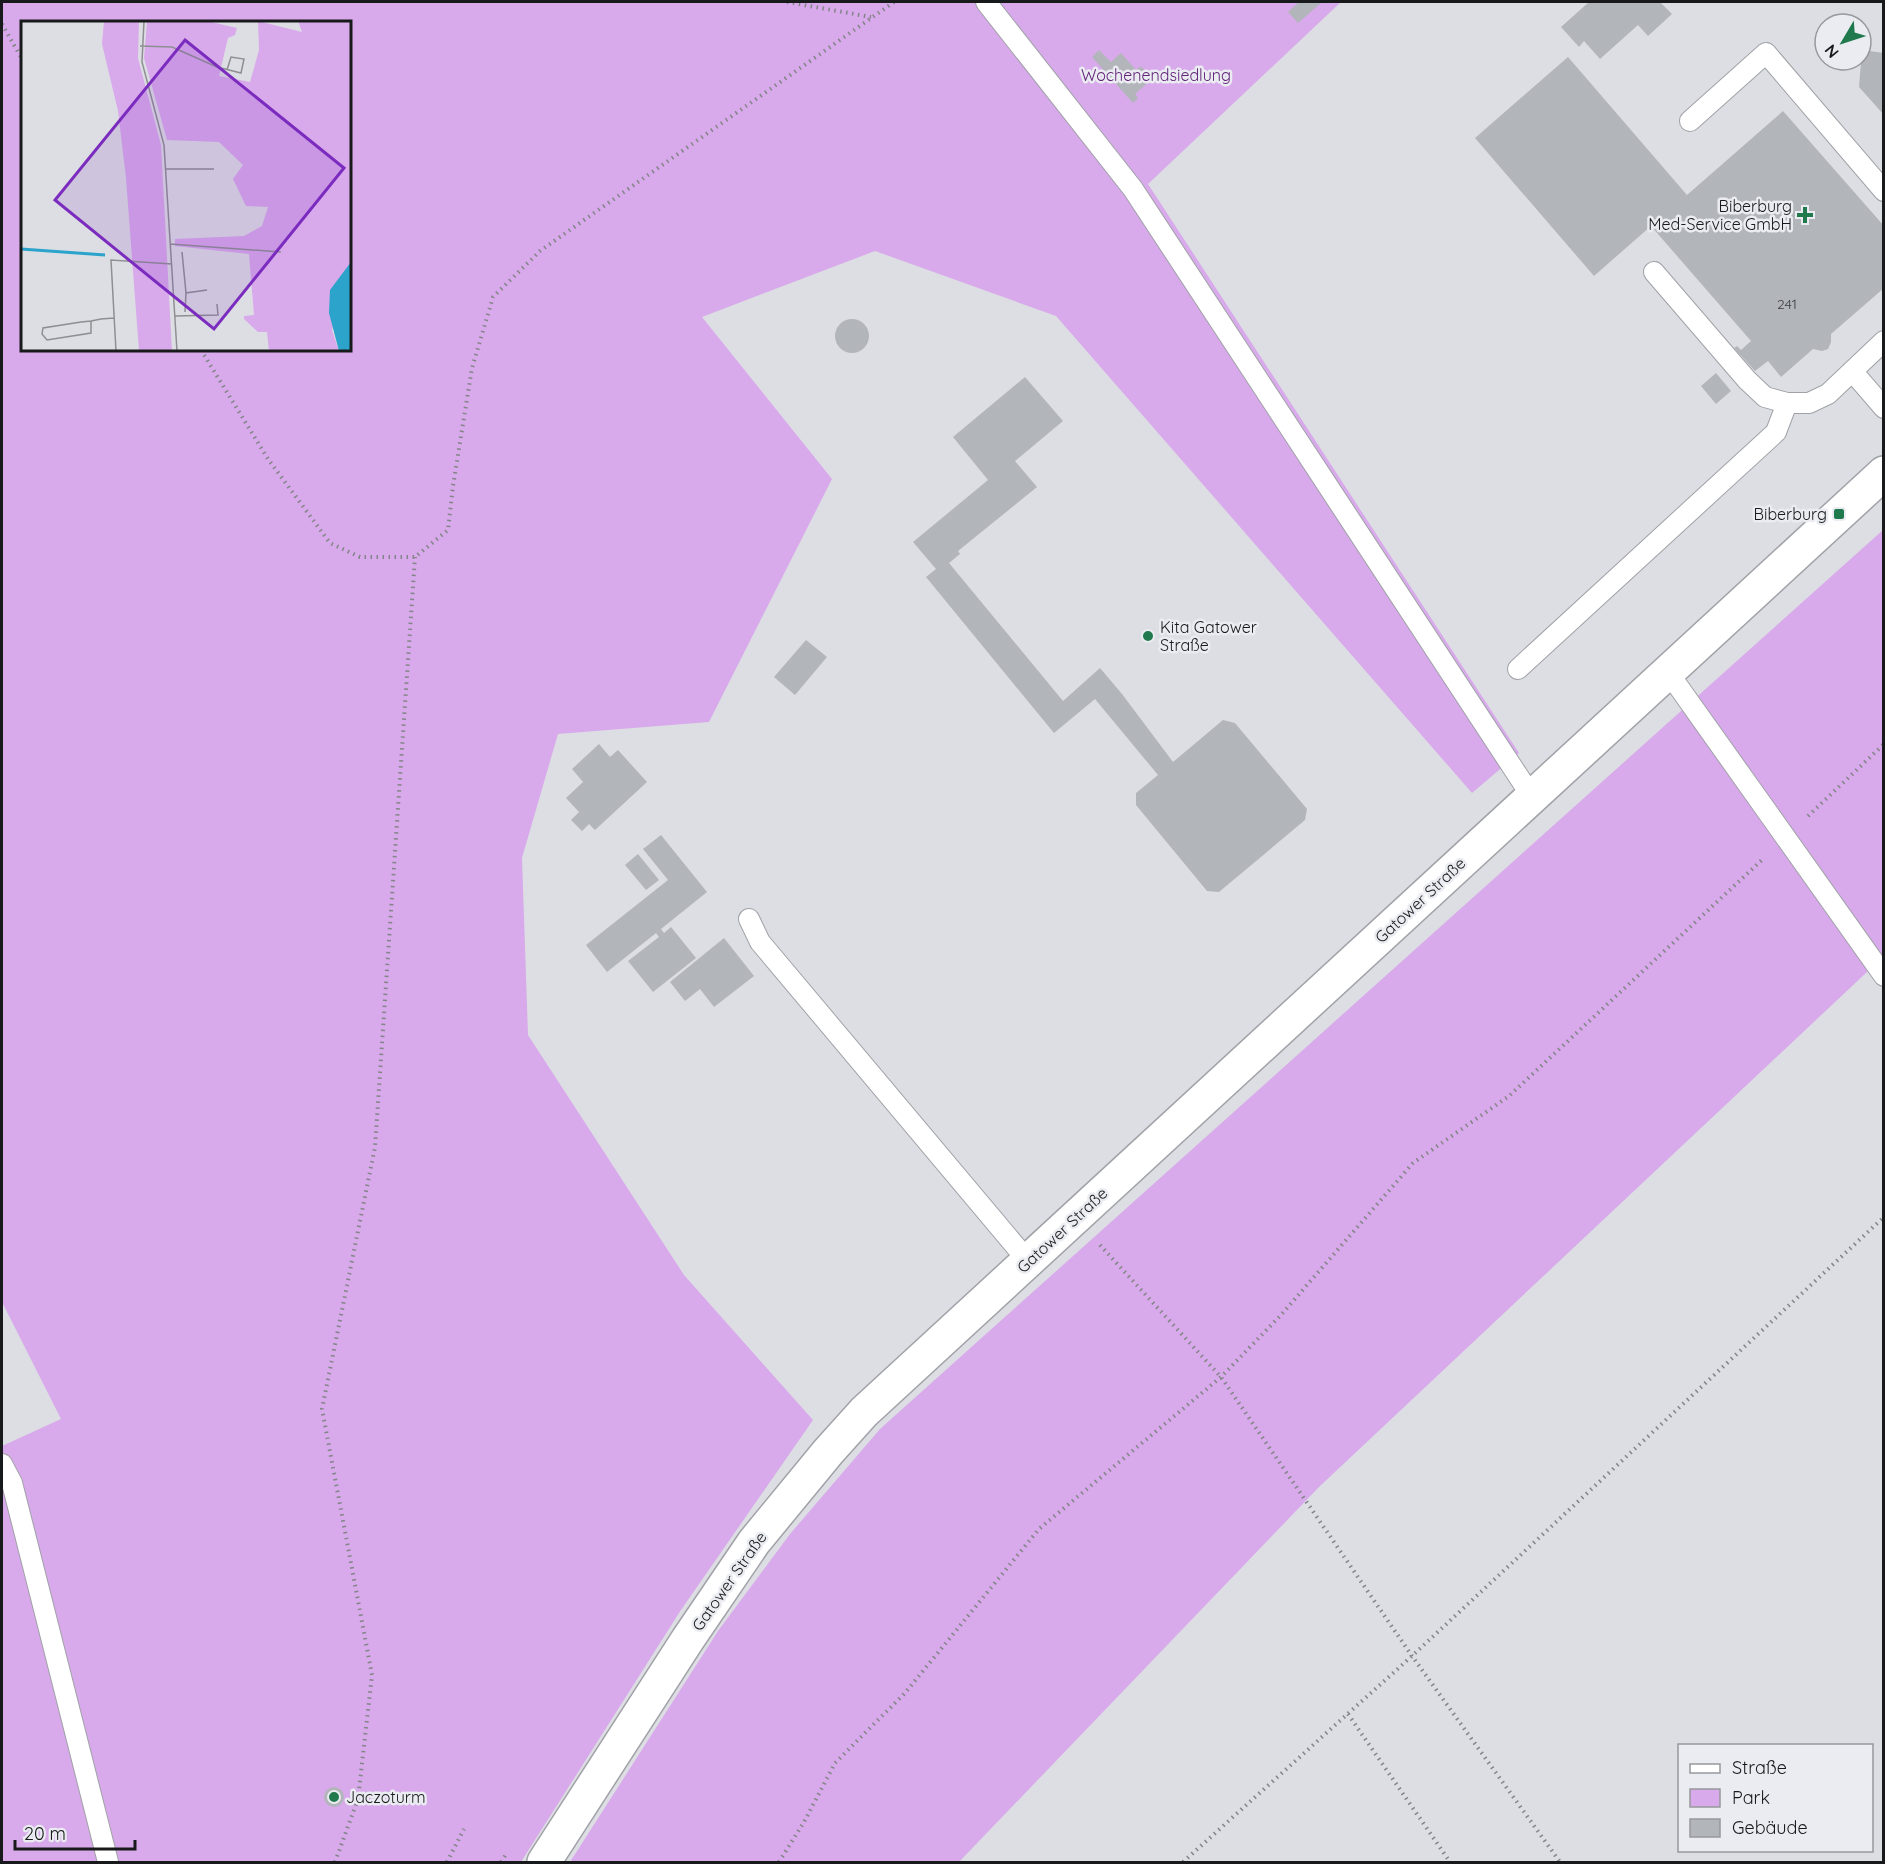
<svg xmlns="http://www.w3.org/2000/svg" width="1885" height="1864" font-family="Quicksand,sans-serif">
<rect width="100%" height="100%" fill="#dddee3"/>
<path fill="#d8aaeb" fill-rule="evenodd" d="M 2,2 L 1341,2 L 1148,184 L 1519,753 L 1472,793 L 1056,316 L 875,251 L 702,317 L 832,479 L 709,722 L 558,734 L 522,858 L 528,1035 L 684,1275 L 813,1420 L 681,1610 L 521,1862 L 2,1862 L 2,1446 L 61,1419 L 2,1302 ZM 22,22 L 350,22 L 350,350 L 22,350 Z
M 1883,530 L 1883,957 L 1319,1487 L 959,1862 L 570,1862 L 718,1631 L 790,1534 L 880,1429 Z"/>
<path fill="#b2b5b9" d="M 1299,2 L 1322,2 L 1298,23 L 1288,12 Z
M 1589,2 L 1660,2 L 1672,14 L 1648,36 L 1638,25 L 1600,59 L 1584,41 L 1579,47 L 1561,27 Z
M 1099,50 L 1111,62 L 1121,53 L 1136,70 L 1141,66 L 1152,79 L 1135,94 L 1138,98 L 1133,103 L 1092,57 Z
M 1862,50 L 1884,53 L 1884,115 L 1859,87 Z
M 1568,57 L 1687,195 L 1783,111 L 1884,226 L 1884,288 L 1831,334 L 1831,342 L 1828,349 L 1822,351 L 1813,349 L 1781,377 L 1768,361 L 1755,371 L 1734,348 L 1737,346 L 1741,350 L 1751,341 L 1651,226 L 1594,276 L 1475,138 Z
M835 336a17 17 0 1 1 34 0a17 17 0 1 1-34 0Z
M 1716,373 L 1731,391 L 1716,404 L 1701,386 Z
M 1025,377 L 1063,421 L 1015,461 L 1037,487 L 958,551 L 960,554 L 949,563 L 1063,701 L 1100,668 L 1122,694 L 1173,762 L 1223,720 L 1235,723 L 1307,809 L 1305,820 L 1219,892 L 1207,891 L 1136,805 L 1136,793 L 1158,775 L 1095,699 L 1054,733 L 926,577 L 936,569 L 913,542 L 988,480 L 953,437 Z
M 806,640 L 827,657 L 795,695 L 774,677 Z
M 599,744 L 610,757 L 618,750 L 647,782 L 595,830 L 589,824 L 582,831 L 571,820 L 579,812 L 566,798 L 583,782 L 572,769 Z
M 661,835 L 707,892 L 661,929 L 664,933 L 671,927 L 696,958 L 653,992 L 628,961 L 659,937 L 656,933 L 607,972 L 586,945 L 668,880 L 643,849 Z
M 638,854 L 659,880 L 646,890 L 625,865 Z
M 724,938 L 754,976 L 714,1007 L 700,989 L 685,1001 L 670,982 Z
M324 1797a10 10 0 1 1 20 0a10 10 0 1 1-20 0Z"/>
<g fill="none" stroke-linecap="round" stroke-linejoin="round">
<defs>
<path id="service" d="M 986,2 L 1133,189 L 1532,797
M 1690,121 L 1766,53 L 1884,191
M 1654,272 L 1747,380 L 1765,397 L 1787,403 L 1809,403 L 1828,394 L 1884,341
M 1852,371 L 1884,408
M 1518,669 L 1776,432 L 1787,403
M 1668,672 L 1884,976
M 749,919 L 760,942 L 1028,1261
M 2,1464 L 12,1483 L 108,1862"/>
<path id="secondary" d="M 544,1862 L 688,1639 L 754,1542 L 828,1452 L 864,1412 L 1884,473"/>
</defs>
<use href="#service" stroke="#a0a2a7" stroke-width="22"/>
<use href="#secondary" stroke="#a0a2a7" stroke-width="36"/>
<path stroke="#848588" stroke-width="4" stroke-dasharray="1.5 4.5" stroke-linecap="butt" d="M 787,2 L 871,17
M 2,24 L 22,59
M 201,350 L 268,459 L 330,543 L 360,557 L 415,557 L 448,530 L 453,486 L 472,368 L 493,297 L 540,251 L 894,2
M 1808,816 L 1884,744
M 1100,1245 L 1221,1377 L 1412,1656 L 1560,1862
M 1348,1714 L 1450,1862
M 335,1862 L 358,1799 L 372,1675 L 322,1409 L 375,1147 L 415,557
M 447,1862 L 464,1829
M 501,1862 L 507,1853
M 779,1862 L 804,1822 L 835,1763 L 905,1693 L 1039,1529 L 1221,1377 L 1281,1315 L 1413,1163 L 1509,1096 L 1764,858
M 1183,1862 L 1412,1656 L 1884,1217"/>
<use href="#service" stroke="#fff" stroke-width="20"/>
<use href="#secondary" stroke="#fff" stroke-width="33"/>
</g>
<g fill="#1f794d" stroke="#eaecf1" stroke-width="2">
<path d="M1802 206h6v6h6v6h-6v6h-6v-6h-6v-6h6z"/>
<rect x="1833" y="508" width="12" height="12" rx="3"/>
<circle cx="1148" cy="636" r="6"/>
<circle cx="334" cy="1797" r="6"/>
</g>
<g text-anchor="middle" stroke-width="5" stroke-linejoin="round" paint-order="stroke">
<g font-size="14" fill="#3e4042">
<text x="1787" y="309">241</text>
</g>
<g font-size="16" fill="#622379" stroke="#eaecf1">
<text x="1156" y="81">Wochenendsiedlung</text>
</g>
<g font-size="16" fill="#18191b" stroke="#eaecf1" text-anchor="end">
<text x="1792" y="212">Biberburg<tspan x="1792" dy="18">Med-Service GmbH</tspan></text>
<text x="1827" y="520">Biberburg</text>
<text x="1160" y="633" text-anchor="start">Kita Gatower<tspan x="1160" dy="18">Straße</tspan></text>
<text x="346" y="1803" text-anchor="start">Jaczoturm</text>
</g>
<g font-size="16" fill="#18191b" stroke="#eaecf1">
<text transform="translate(1420 900) rotate(-43)" y="6">Gatower Straße</text>
<text transform="translate(1062 1230) rotate(-43)" y="6">Gatower Straße</text>
<text transform="translate(729 1581) rotate(-55)" y="6">Gatower Straße</text>
</g>
</g>
<g transform="translate(21 21)">
<rect width="330" height="330" fill="#dddee3"/>
<path d="M 83,0 L 118,0 L 117,37 L 140,124 L 151,330 L 118,330 L 105,157 L 97,90 L 81,23 ZM 126,0 L 186,0 L 216,7 L 214,14 L 207,17 L 198,55 L 229,61 L 238,29 L 237,0 L 281,11 L 277,0 L 330,0 L 330,241 L 311,309 L 318,330 L 248,330 L 246,311 L 237,311 L 223,298 L 223,295 L 233,294 L 228,233 L 154,225 L 154,218 L 223,215 L 241,205 L 247,186 L 225,185 L 212,158 L 222,144 L 198,121 L 146,119 L 123,37 Z" fill="#d8aaeb"/>
<path d="M 330,241 L 330,330 L 318,330 L 308,292 L 309,269 Z" fill="#2ba3ca"/>
<path fill="none" stroke="#2ba3ca" stroke-width="3" d="M 0,228 L 84,234"/>
<path fill="none" stroke="#8e8f93" stroke-width="1.5" d="M 123,0 L 121,41 L 143,124 L 156,330M 196,0 L 226,0M 119,25 L 151,26 L 196,46 L 220,52 L 223,38 L 210,36 L 206,49M 145,148 L 193,148M 149,223 L 260,231M 161,231 L 165,272M 164,291 L 165,272 L 186,269M 154,295 L 197,294 L 196,283M 70,300 L 70,312 L 26,319 L 21,313 L 22,307 L 60,301 L 70,300 L 80,298 L 93,297M 95,330 L 90,239 L 151,243"/>
<path fill="#7b2cbf" fill-opacity="0.15" stroke="#7b2cbf" stroke-width="3" d="M 164,19 L 323,147 L 193,308 L 34,179 Z"/>
<rect width="330" height="330" fill="none" stroke="#18191b" stroke-width="3"/>
</g>
<rect width="1885" height="1864" fill="none" stroke="#18191b" stroke-width="6"/>
<rect x="1678" y="1744" width="195" height="108" fill="#eaecf1" stroke="#96989b" stroke-width="1.5"/>
<rect x="1690" y="1764" width="30" height="9" fill="#ffffff" stroke="#96989b" stroke-width="1.5"/>
<text x="1732" y="1774" font-size="18" fill="#18191b">Straße</text>
<rect x="1690" y="1789" width="30" height="18" fill="#d8aaeb" stroke="#96989b" stroke-width="1.5"/>
<text x="1732" y="1804" font-size="18" fill="#18191b">Park</text>
<rect x="1690" y="1819" width="30" height="18" fill="#b2b5b9" stroke="#96989b" stroke-width="1.5"/>
<text x="1732" y="1834" font-size="18" fill="#18191b">Gebäude</text>
<g transform="translate(1843 42) rotate(231)"><circle r="28" fill="#eaecf1" stroke="#96989b" stroke-width="1.5"/>
<path d="M0-4.5L10 22L0 15L-10 22Z" fill="#1f794d"/>
<text y="-9" font-size="16" font-weight="bold" text-anchor="middle" fill="#18191b">N</text>
</g>
<path d="M15 1840v9h120v-9" fill="none" stroke="#18191b" stroke-width="3"/>
<text x="24" y="1840" font-size="18" fill="#18191b" stroke="#eaecf1" stroke-width="4.5" paint-order="stroke">20 m</text>
</svg>
